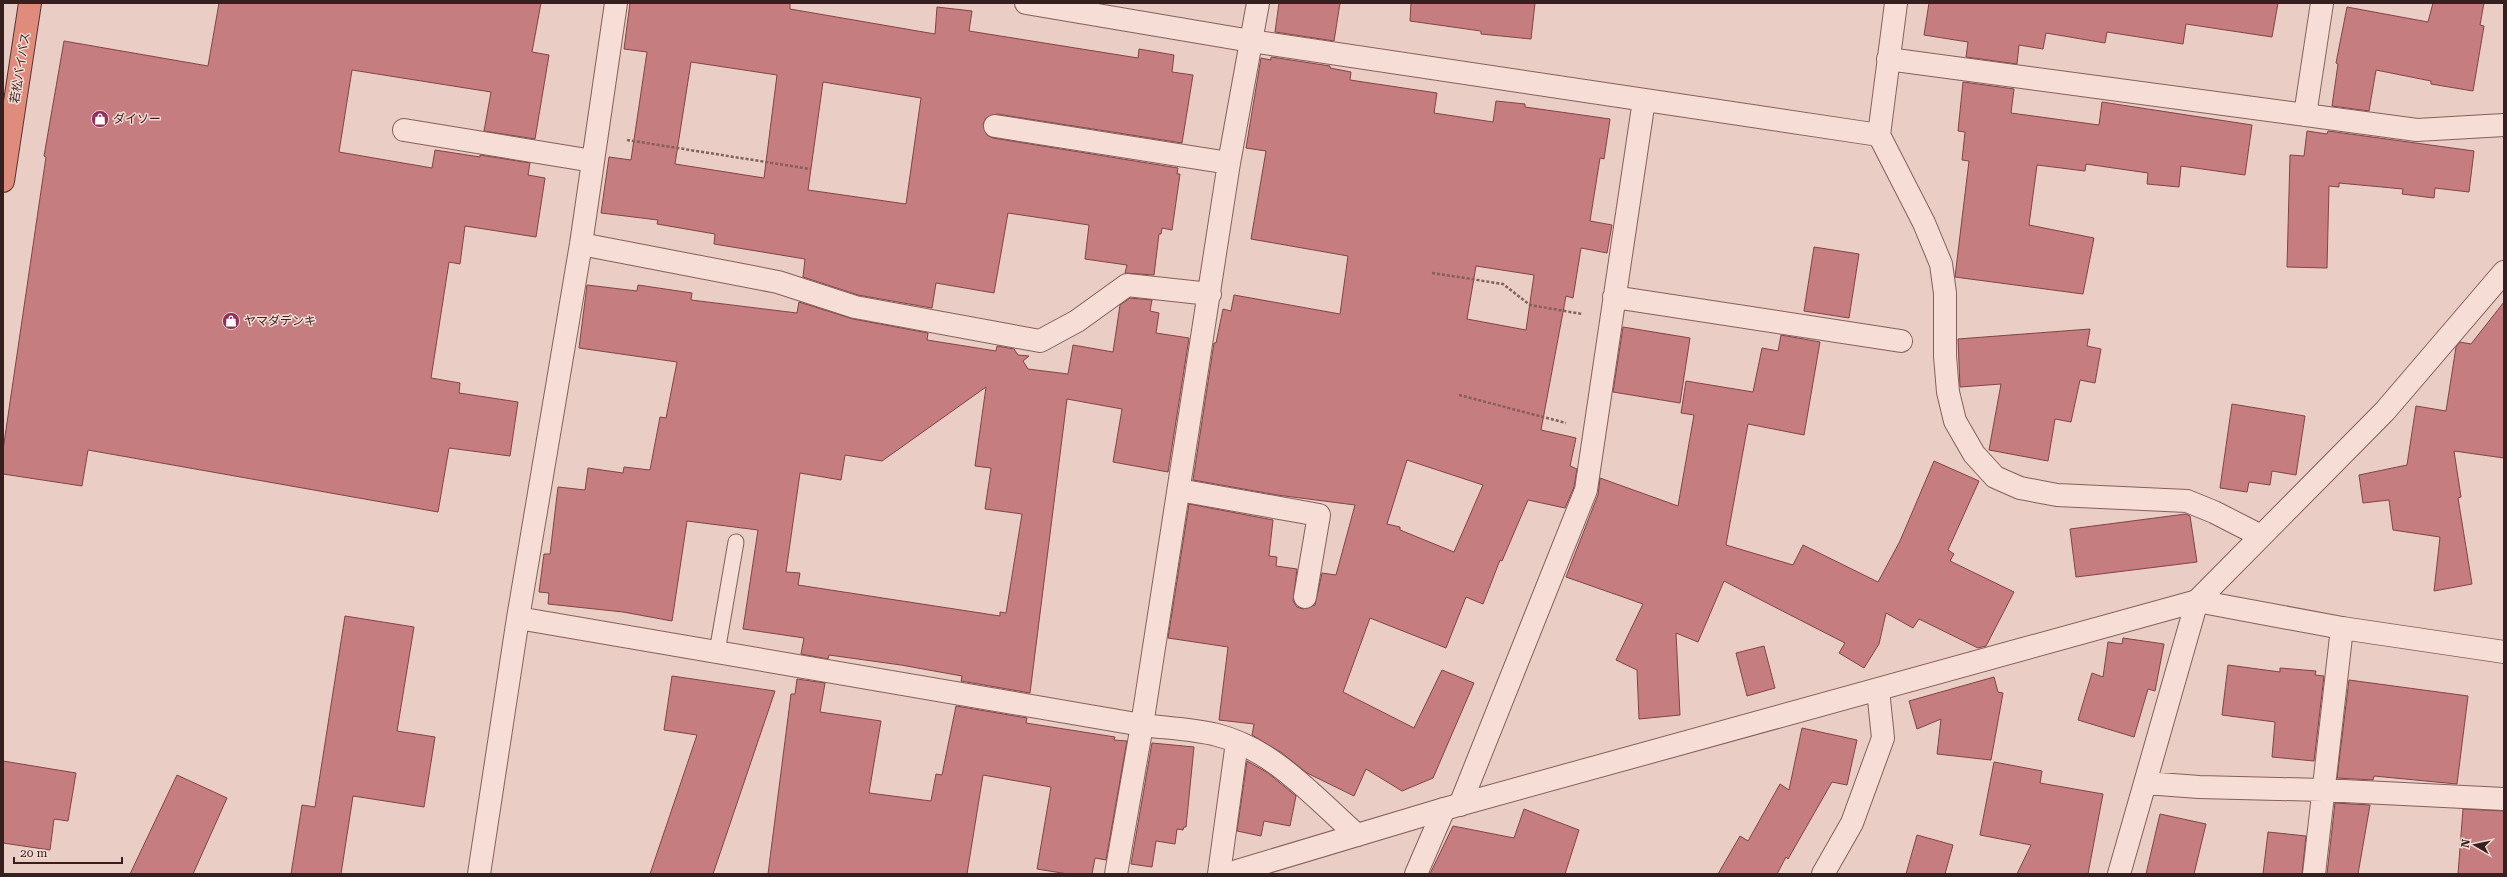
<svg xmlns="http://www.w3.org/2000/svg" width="2507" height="877" font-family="'Roboto Serif','Noto Sans JP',serif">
<rect width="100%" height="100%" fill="#eacdc4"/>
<path fill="#c67d7f" stroke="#814347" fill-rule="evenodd" d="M 219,3 L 541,3 L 532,52 L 549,55 L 535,139 L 484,131 L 491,92 L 352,70 L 339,152 L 432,168 L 435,150 L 480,157 L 480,155 L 530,163 L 528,175 L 545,178 L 536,237 L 465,226 L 460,264 L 449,262 L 431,378 L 460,383 L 459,393 L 518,402 L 510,456 L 449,448 L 438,512 L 88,450 L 82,486 L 3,474 L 3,450 L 46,157 L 44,156 L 64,41 L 208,66 Z
M 630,3 L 790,3 L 790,9 L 935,34 L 937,7 L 972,11 L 969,31 L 1138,58 L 1139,49 L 1174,55 L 1172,72 L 1193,75 L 1182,143 L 997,114 L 986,118 L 983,124 L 987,135 L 993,138 L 1178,168 L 1177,174 L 1180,174 L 1172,230 L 1162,228 L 1161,234 L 1159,234 L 1154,275 L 1125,273 L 1127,265 L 1085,259 L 1089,225 L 1008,213 L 994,293 L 936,283 L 932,308 L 858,295 L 803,277 L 805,259 L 714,244 L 715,234 L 657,224 L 658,220 L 601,213 L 609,157 L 631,160 L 647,52 L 624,49 ZM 691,62 L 777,75 L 764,178 L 675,164 ZM 823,82 L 921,98 L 906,204 L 808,190 Z
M 1279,3 L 1340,3 L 1334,41 L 1275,32 Z
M 1411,3 L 1535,3 L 1531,39 L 1481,34 L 1481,31 L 1410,21 Z
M 1929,3 L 2278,3 L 2272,37 L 2186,24 L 2183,44 L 2107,32 L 2105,43 L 2046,33 L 2043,49 L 2019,45 L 2017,64 L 1966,57 L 1968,42 L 1924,35 Z
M 2433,3 L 2484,3 L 2480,25 L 2484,26 L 2473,91 L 2431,84 L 2431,81 L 2376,70 L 2369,111 L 2332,106 L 2338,64 L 2336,63 L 2347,7 L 2428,22 Z
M 1271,57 L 1330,66 L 1330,68 L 1351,72 L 1350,80 L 1437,93 L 1434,113 L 1493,122 L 1496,101 L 1525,104 L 1525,107 L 1610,119 L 1604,159 L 1600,158 L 1590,221 L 1612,225 L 1607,253 L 1581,248 L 1573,298 L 1566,296 L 1541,430 L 1576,438 L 1570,466 L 1577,469 L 1574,487 L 1565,508 L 1528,500 L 1502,561 L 1500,560 L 1483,604 L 1466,597 L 1446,648 L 1370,618 L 1343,692 L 1414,728 L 1442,670 L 1474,683 L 1433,778 L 1402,791 L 1366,769 L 1354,796 L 1307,773 L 1282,753 L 1252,735 L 1254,724 L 1219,720 L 1228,647 L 1168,638 L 1189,504 L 1273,520 L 1269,556 L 1277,557 L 1276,566 L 1297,569 L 1293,601 L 1297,607 L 1303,609 L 1315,605 L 1322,573 L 1336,575 L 1355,505 L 1277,495 L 1193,480 L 1214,343 L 1216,343 L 1223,309 L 1231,311 L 1234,295 L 1340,314 L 1348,256 L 1251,239 L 1266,151 L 1246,148 L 1261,58 L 1271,60 ZM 1476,266 L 1534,275 L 1526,330 L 1467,319 ZM 1407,460 L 1483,485 L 1454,552 L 1400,530 L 1400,527 L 1387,524 Z
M 1963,82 L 2014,89 L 2011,113 L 2099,125 L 2102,102 L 2252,125 L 2245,175 L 2181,166 L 2179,187 L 2147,184 L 2148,173 L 2086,164 L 2085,171 L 2037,165 L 2029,225 L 2094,238 L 2083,294 L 1955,277 L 1969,161 L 1962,160 L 1965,132 L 1958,131 Z
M 2307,131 L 2327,134 L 2328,131 L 2474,151 L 2469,192 L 2435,188 L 2434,198 L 2402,194 L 2403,189 L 2339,183 L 2339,187 L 2329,186 L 2327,268 L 2287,267 L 2290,155 L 2304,156 Z
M 1814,247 L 1859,254 L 1849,318 L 1804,311 Z
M 587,285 L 637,291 L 638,285 L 692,293 L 691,300 L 797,313 L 799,302 L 853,319 L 928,333 L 927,340 L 996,351 L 997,346 L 1014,349 L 1018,355 L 1029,356 L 1023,361 L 1028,369 L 1068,374 L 1073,345 L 1113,352 L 1120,305 L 1130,298 L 1152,300 L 1150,311 L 1159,313 L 1156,333 L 1189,338 L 1168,472 L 1113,462 L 1122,409 L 1067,399 L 1030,693 L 961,681 L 962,676 L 901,665 L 829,655 L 828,659 L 801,654 L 804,638 L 743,629 L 758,530 L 687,521 L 672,621 L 623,612 L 548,604 L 549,593 L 539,592 L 544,554 L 550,554 L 558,487 L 585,490 L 588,468 L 623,473 L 624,467 L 650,470 L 660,417 L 666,418 L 677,362 L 579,348 ZM 986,387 L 975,466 L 991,468 L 985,509 L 1022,514 L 1006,613 L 1000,612 L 1000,616 L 798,585 L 800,573 L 786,572 L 800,473 L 841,480 L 845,455 L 882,461 Z
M 2504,302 L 2504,458 L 2454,451 L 2461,497 L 2458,498 L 2472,584 L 2434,591 L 2440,537 L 2393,530 L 2389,500 L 2363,503 L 2359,475 L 2407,465 L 2416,406 L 2446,411 L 2456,347 L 2460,342 L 2471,344 Z
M 1623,327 L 1690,338 L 1680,403 L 1613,392 Z
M 2090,329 L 2087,346 L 2101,349 L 2095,383 L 2080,380 L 2071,422 L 2055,419 L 2048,461 L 1989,450 L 2001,384 L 1960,387 L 1958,339 Z
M 1781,335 L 1820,342 L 1804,435 L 1748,424 L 1726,545 L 1793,565 L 1803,545 L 1878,582 L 1900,541 L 1934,461 L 1979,481 L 1948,550 L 1954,554 L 1950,561 L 2014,592 L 1986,646 L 1978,648 L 1919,619 L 1913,628 L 1886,613 L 1879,644 L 1864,668 L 1839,653 L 1845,643 L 1724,581 L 1698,642 L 1676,633 L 1680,715 L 1639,719 L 1637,670 L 1616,660 L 1643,604 L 1566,577 L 1598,495 L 1600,478 L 1678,506 L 1694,415 L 1681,413 L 1686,381 L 1753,392 L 1762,348 L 1778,351 Z
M 2232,404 L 2305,416 L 2296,475 L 2272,471 L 2270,485 L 2249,482 L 2247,492 L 2220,488 Z
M 2186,514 L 2190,516 L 2197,562 L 2076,577 L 2070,529 Z
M 345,616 L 414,627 L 397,731 L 435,737 L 424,807 L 353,796 L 341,874 L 291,874 L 302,805 L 315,807 Z
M 2123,638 L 2164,644 L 2155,691 L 2148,689 L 2134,737 L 2078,720 L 2092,673 L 2103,677 L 2108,642 L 2122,644 Z
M 1764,646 L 1775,688 L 1747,696 L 1736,653 Z
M 2228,665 L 2280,672 L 2280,668 L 2316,671 L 2315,675 L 2324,676 L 2314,761 L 2272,757 L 2275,722 L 2222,715 Z
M 672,676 L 775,691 L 713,874 L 650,874 L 697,735 L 664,730 Z
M 1994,677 L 1998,692 L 2003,693 L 1991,760 L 1937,754 L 1941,719 L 1917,729 L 1909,701 Z
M 797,679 L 825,683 L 820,712 L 881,721 L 869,793 L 931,801 L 936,774 L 942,775 L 956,706 L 1027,718 L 1026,723 L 1115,737 L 1114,740 L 1127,741 L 1106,860 L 1095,858 L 1092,874 L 1068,874 L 1037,869 L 1051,787 L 983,775 L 967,874 L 768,874 L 791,694 L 795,694 Z
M 2349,680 L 2468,696 L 2457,784 L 2374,776 L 2373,780 L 2337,778 Z
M 1802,728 L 1857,740 L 1847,785 L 1832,782 L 1788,859 L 1786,857 L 1777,874 L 1718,874 L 1740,836 L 1748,841 L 1780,784 L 1789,790 Z
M 1152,743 L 1194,747 L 1186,827 L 1184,827 L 1183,830 L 1177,829 L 1175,844 L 1156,841 L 1152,867 L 1131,864 Z
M 3,761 L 76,773 L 68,821 L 54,819 L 50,850 L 3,843 Z
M 1247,761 L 1268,773 L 1296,796 L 1290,826 L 1264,821 L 1261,836 L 1237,831 Z
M 1994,762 L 2042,771 L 2040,783 L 2103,794 L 2088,874 L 2017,874 L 2031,845 L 1980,835 Z
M 177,775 L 227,798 L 193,874 L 130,874 Z
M 2335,803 L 2370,805 L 2358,874 L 2327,874 Z
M 1524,809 L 1579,830 L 1565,874 L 1430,874 L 1453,826 L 1514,838 Z
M 2463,809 L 2504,811 L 2504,874 L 2458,874 Z
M 2160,814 L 2206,824 L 2194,874 L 2146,874 Z
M 2268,832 L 2306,836 L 2302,874 L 2263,874 Z
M 1917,835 L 1953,845 L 1945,874 L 1906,874 Z"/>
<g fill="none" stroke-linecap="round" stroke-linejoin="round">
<defs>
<path id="service" d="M 717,652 L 736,542"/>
<path id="minor" d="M 1026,3 L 1251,41 L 1879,135 L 1896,3
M 1888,59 L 2417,130 L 2504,125
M 2305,115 L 2322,3
M 995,126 L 1229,163
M 404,130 L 593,161
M 1879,135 L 1924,223 L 1941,264 L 1945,293 L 1945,356 L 1948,392 L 1955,421 L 1974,454 L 1995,477 L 2020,488 L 2057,495 L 2187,501 L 2214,512 L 2261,536
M 581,244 L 778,282 L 855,307 L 1040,341 L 1077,321 L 1127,285 L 1210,294
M 1614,297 L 1901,341
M 1179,490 L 1319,515 L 1305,597
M 518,618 L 1142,725 C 1166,728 1194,729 1217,735 C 1273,749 1315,798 1357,835
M 2145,783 L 2199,787 L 2323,790 L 2504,799
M 1460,805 L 1586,490 L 1644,100
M 479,874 L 518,618 L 581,244 L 616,3
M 1116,874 L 1142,725 L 1229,163 L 1258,3
M 1219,874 L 1237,742
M 1416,874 L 1444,809
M 1823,874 L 1852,823 L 1883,738 L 1878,690
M 2119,874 L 2197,601 L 2385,411 L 2504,272
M 2314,874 L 2342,628"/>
<path id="tertiary" d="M 1227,874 L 1444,809 L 2197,601 L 2342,628 L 2504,652"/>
<path id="trunk" d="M 3,181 L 30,3"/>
</defs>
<use href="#service" stroke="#845f5c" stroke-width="17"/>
<use href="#minor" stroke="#845f5c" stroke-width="24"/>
<use href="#tertiary" stroke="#845f5c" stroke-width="24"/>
<use href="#trunk" stroke="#523030" stroke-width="24"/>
<path stroke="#845f5c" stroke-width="2.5" stroke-dasharray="3 2" stroke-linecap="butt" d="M 627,140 L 810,169
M 1432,273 L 1503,284 L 1530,305 L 1582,314
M 1459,395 L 1566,423"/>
<use href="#service" stroke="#f6ded6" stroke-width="15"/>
<use href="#minor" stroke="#f6ded6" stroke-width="22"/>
<use href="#tertiary" stroke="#f6ded6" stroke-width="22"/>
<use href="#trunk" stroke="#e08c7c" stroke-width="22"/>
</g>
<defs>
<symbol id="shop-disc" viewBox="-11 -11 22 22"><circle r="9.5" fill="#8e305c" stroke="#f3dbd3"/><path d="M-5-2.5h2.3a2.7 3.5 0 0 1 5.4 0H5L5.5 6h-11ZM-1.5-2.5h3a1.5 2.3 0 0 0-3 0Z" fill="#fff"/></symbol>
</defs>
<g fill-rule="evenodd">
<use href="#shop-disc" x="90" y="109" width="20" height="20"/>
<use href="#shop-disc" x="221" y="311" width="20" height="20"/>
</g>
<g text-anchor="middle" stroke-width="3" stroke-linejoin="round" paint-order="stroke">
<g font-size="12" fill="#351f1f" stroke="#f3dbd3">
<text transform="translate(20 68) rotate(-81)" y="4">若松バイパス</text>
</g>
<g font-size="12" fill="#351f1f" stroke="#f3dbd3" text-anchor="start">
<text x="113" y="123">ダイソー</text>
<text x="244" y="325">ヤマダデンキ</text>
</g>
</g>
<rect width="2507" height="877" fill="none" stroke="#351f1f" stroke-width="8"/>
<g transform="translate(2475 845) rotate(279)" stroke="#f3dbd3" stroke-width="3" paint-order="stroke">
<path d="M0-3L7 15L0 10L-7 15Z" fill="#351f1f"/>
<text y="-6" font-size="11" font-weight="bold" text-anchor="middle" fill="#351f1f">N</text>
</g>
<path d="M14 857v6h108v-6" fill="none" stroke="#351f1f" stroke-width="2"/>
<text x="20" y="857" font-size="12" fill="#351f1f" stroke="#f3dbd3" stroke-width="3" paint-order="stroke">20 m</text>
</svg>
